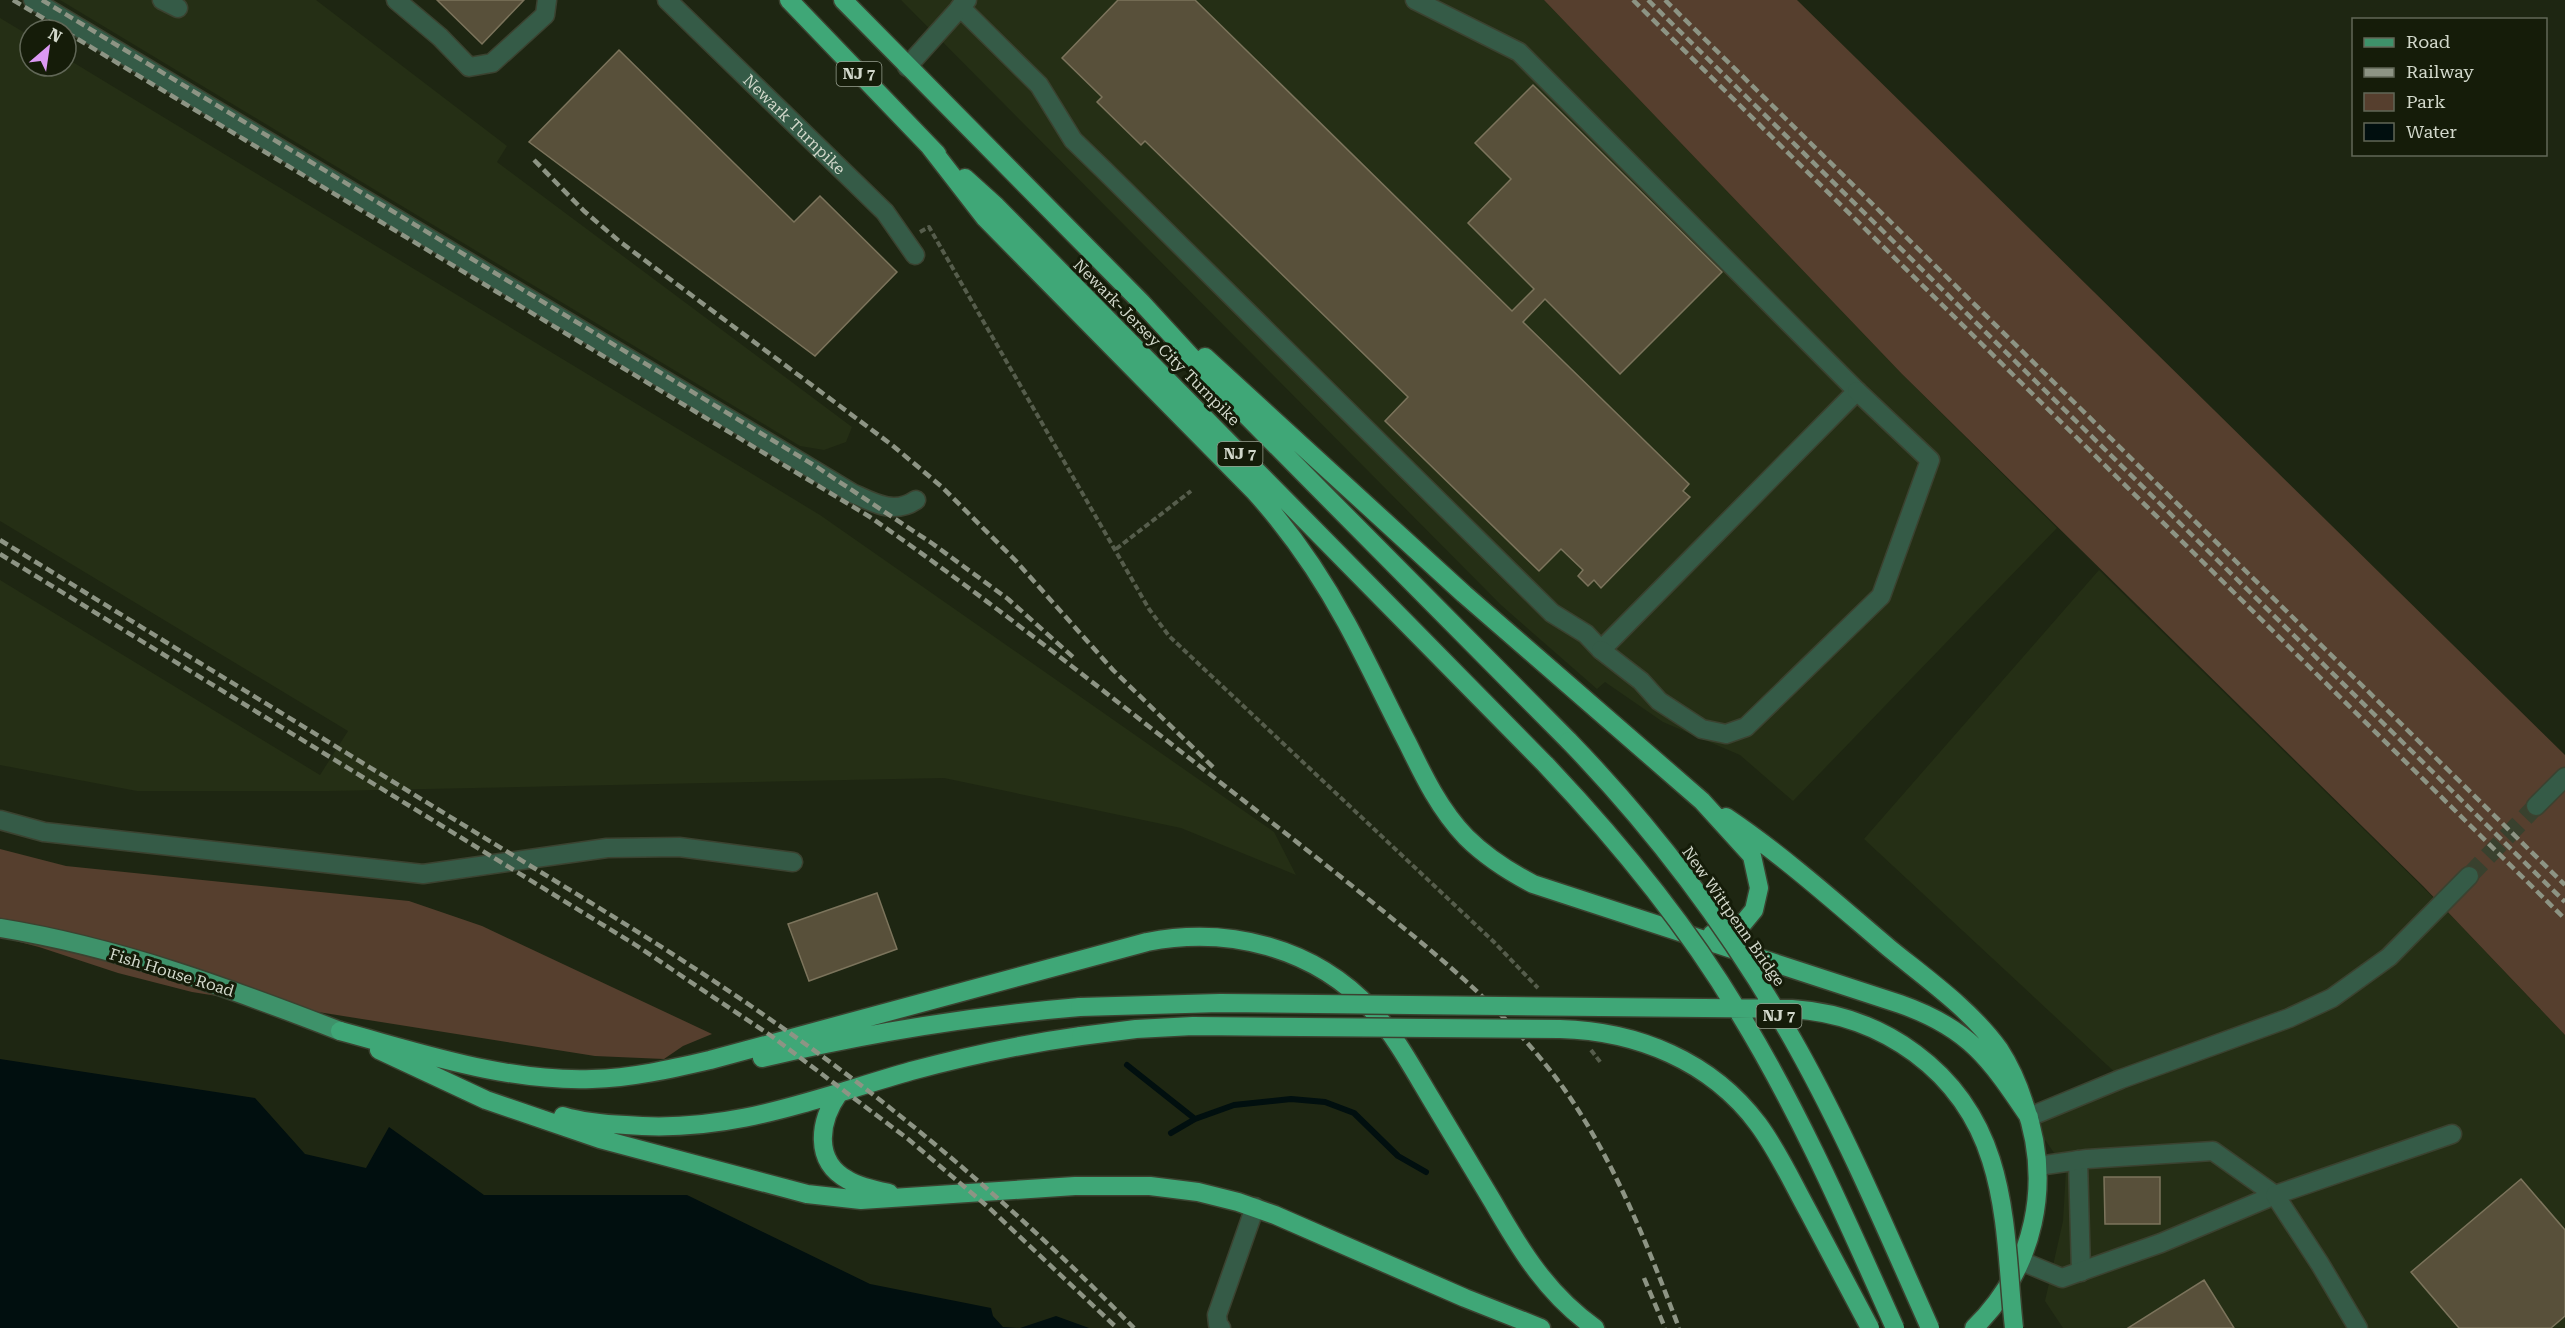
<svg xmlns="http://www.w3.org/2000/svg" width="2565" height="1328" font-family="'Roboto Serif',serif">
<rect width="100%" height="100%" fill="#1e2612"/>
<path fill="#252f15" d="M 60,0 L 316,0 L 507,146 L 497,162 L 852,427 L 846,442 L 824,450 L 800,446 Z
M 901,0 L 1544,0 L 1902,374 L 2057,528 L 1793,801 L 1740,755 L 1663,722 L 1605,682 L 1597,689 L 1501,605 Z
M 0,18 L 30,36 L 30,66 L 66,66 L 66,58 L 820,515 L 1274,832 L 1296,875 L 1181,828 L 944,778 L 329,791 L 137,791 L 0,765 L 0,580 L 320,775 L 348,731 L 0,521 Z
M 2099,570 L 2441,905 L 2565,1035 L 2565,1328 L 2063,1328 L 2045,1301 L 2063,1221 L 2066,1170 L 2029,1117 L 2121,1078 L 1864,839 Z"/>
<path fill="#563f2e" d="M 1544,0 L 1797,0 L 2565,755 L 2565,1035 L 2423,886 L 1902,374 Z
M 0,849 L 66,866 L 409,901 L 482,926 L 712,1034 L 683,1046 L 664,1059 L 595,1056 L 192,992 L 118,973 L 39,947 L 0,937 Z"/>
<path fill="#010f0f" d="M 0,1059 L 255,1098 L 305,1154 L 366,1168 L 389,1127 L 484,1195 L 687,1195 L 870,1284 L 991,1308 L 993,1316 L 1003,1327 L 1020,1328 L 1056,1316 L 1089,1328 L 0,1328 Z"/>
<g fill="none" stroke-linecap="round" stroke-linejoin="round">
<path stroke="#010f0f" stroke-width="6" d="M 1127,1065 L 1195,1119
M 1171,1133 L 1195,1119 L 1234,1105 L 1291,1099 L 1325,1102 L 1354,1113 L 1398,1156 L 1426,1172"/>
</g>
<path fill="#58503a" stroke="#7c745c" stroke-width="1.5" d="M 437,0 L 524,0 L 482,44 Z
M 1118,0 L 1195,0 L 1512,311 L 1534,289 L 1468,223 L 1511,179 L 1475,143 L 1533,85 L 1722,272 L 1620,374 L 1545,299 L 1523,322 L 1689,484 L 1683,491 L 1690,497 L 1601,588 L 1594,580 L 1588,586 L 1578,576 L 1583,570 L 1561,549 L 1539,571 L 1385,421 L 1408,397 L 1145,141 L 1141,145 L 1097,102 L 1102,97 L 1062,58 Z
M 619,50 L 794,222 L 820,196 L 897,272 L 815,356 L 529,142 Z
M 877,893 L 897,949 L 809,981 L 788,924 Z
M 2104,1177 L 2160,1177 L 2160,1224 L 2105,1224 Z
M 2521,1179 L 2565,1230 L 2565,1316 L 2551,1328 L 2459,1328 L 2411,1272 Z
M 2204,1280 L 2234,1328 L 2128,1328 Z"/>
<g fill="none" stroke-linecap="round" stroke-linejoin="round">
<path stroke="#39412e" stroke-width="18" stroke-dasharray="18 9" stroke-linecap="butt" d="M 2469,876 L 2536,806"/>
<defs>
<g id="minor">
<path d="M 33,0 L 852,493 C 874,503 894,515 916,500"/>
<path d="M 162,0 L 178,8"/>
<path d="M 396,0 L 440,37 L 469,67 L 492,63 L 545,15 L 547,0"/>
<path id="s1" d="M 667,0 L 885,212 L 915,255"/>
<path d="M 960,7 L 1039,85 L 1073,140 L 1105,171 L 1552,613 L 1586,634 L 1601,650 L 1857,391 L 1519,52 L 1415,0"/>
<path d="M 907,67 L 967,0"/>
<path d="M 1601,650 L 1641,681 L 1659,701 L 1702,729 L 1726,734 L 1746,727 L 1881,596 L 1930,460 L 1857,391"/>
<path d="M 2536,806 L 2565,777"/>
<path d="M 0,820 L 44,832 L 423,874 L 607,848 L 679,847 L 793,862"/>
<path d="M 2029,1117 L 2121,1079 L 2289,1018 L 2332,998 L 2389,957 L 2469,876"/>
<path d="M 2078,1160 L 2081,1272"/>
<path d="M 2021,1261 L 2062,1278 L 2161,1243 L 2275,1195 L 2213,1151 L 2087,1159 L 2038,1166"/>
<path d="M 1221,1328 L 1218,1324 L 1217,1315 L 1255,1207"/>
<path d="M 2358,1328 L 2320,1264 L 2275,1195 L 2452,1134"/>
</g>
<path id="major" d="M 0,928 C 118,947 229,988 340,1031"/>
<path id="highway" d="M 789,0 L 937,154
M 843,0 L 1142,303 L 1232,401 L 1569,741
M 930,147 L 985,218 L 1255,492 C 1290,531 1321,576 1346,622 C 1368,662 1387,704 1408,744 C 1424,777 1440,810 1466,837 C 1485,856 1508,871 1533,884 L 1900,1004 C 1969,1028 1990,1059 2029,1117
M 965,178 L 996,206 L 1546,765
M 1205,357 L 1464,594 L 1702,801 L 1752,856 L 1759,888 L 1754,910 L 1740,927 L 1725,933 L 1712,934
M 1726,817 C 1784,856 1836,903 1889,948 C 1927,979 1970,1009 1999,1049 C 2010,1066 2018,1084 2024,1103 C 2053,1183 2035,1268 1974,1328
M 340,1031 C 422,1053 506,1082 592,1079 C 632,1078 671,1069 710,1060 L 1147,942 C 1228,926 1314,947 1372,1010 C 1395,1036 1412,1067 1430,1097 C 1451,1132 1472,1167 1493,1202 C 1521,1251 1548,1295 1595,1328
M 379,1050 L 486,1100 L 600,1139 L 807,1194 L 861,1200 L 1075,1186 L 1150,1186 L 1198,1192 L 1238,1202 L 1275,1215 L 1465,1298 L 1541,1328
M 762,1058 C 867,1033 972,1016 1080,1007
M 839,1093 C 819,1121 813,1161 848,1180 C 860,1187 875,1190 889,1193
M 563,1116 C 583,1122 605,1124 626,1125 C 731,1134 813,1099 911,1071 C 967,1056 1023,1044 1081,1036"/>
</defs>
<use href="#minor" stroke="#3b4230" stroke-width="21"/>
<use href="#major" stroke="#3b4230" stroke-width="21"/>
<use href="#highway" stroke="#3b4230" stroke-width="21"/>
<path stroke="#565d4c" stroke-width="4" stroke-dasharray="6 3" stroke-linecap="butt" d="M 920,232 L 929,227 L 1149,609 L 1169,636 L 1494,942 L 1538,988
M 1116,549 L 1191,491
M 1591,1050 L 1601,1063"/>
<use href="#minor" stroke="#355b47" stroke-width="18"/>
<use href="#major" stroke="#3e926a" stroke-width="18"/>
<use href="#highway" stroke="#3fa777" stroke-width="18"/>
<path stroke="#8d9484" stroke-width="4.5" stroke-dasharray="9 4.5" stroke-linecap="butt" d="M 13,0 L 63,30
M 42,0 L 817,467 L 933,544 L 1008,599 L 1073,657
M 1633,0 L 2565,919
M 1648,0 L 2565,902
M 1665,0 L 2565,885
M 66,32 L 870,517 C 997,605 1117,702 1239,797 C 1293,839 1347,881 1400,925 C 1459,973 1517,1024 1562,1086 C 1614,1159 1647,1244 1679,1328
M 534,160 L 584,211 L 619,241 L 892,445 L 942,487 L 1015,560 L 1113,670 L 1214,768
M 0,540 C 146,630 293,720 439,810 C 551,879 666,946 774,1022 C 903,1111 1024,1216 1134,1328
M 0,554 L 634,944 L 770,1035 L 908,1139 L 987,1206 L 1117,1328
M 1644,1278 L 1665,1328"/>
<defs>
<path id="highway-bridge" d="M 1569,741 C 1658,833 1736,938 1798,1049 C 1848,1139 1888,1234 1930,1328
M 1546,765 C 1618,841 1684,921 1738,1011 C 1800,1112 1847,1221 1895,1328
M 1080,1007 L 1220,1003 L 1792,1009 C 1883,1015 1963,1071 1991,1160 C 2008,1213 2008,1273 2014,1328
M 1081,1036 L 1136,1029 L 1193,1026 L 1560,1029 C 1637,1031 1711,1061 1758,1124 C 1778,1151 1792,1182 1808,1211 C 1829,1250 1849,1289 1870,1328"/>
</defs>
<use href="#highway-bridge" stroke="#3b4230" stroke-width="21" stroke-linecap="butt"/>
<use href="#highway-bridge" stroke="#3fa777" stroke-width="18"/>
</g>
<g text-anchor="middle" stroke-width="6" stroke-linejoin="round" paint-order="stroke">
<g fill="#151c09" stroke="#99a091" stroke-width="1.5">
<rect x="836.5" y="62" width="45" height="24" rx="4.5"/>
<rect x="1217.5" y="442" width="45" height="24" rx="4.5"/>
<rect x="1756.5" y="1004" width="45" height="24" rx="4.5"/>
</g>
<g font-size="15" font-weight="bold" fill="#d2d8cb">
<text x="859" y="79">NJ 7</text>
<text x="1240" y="459">NJ 7</text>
<text x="1779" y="1021">NJ 7</text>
</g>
<g font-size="16" fill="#d2d8cb" stroke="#151c09">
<text dy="6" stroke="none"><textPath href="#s1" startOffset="178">Newark Turnpike</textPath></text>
<text transform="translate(1157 342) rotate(45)" y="6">Newark-Jersey City Turnpike</text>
<text transform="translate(1734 916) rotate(55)" y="6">New Wittpenn Bridge</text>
<text transform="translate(172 972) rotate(17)" y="6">Fish House Road</text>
</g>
</g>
<rect x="2352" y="18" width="195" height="138" fill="#151c09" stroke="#616757" stroke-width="1.5"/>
<rect x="2364" y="38" width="30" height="9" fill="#3e926a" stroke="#616757" stroke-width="1.5"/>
<text x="2406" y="48" font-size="18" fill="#d2d8cb">Road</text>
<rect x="2364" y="68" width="30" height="9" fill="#8d9484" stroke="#616757" stroke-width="1.5"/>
<text x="2406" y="78" font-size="18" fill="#d2d8cb">Railway</text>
<rect x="2364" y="93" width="30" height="18" fill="#563f2e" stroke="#616757" stroke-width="1.5"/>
<text x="2406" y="108" font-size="18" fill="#d2d8cb">Park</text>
<rect x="2364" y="123" width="30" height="18" fill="#010f0f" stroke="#616757" stroke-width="1.5"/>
<text x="2406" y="138" font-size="18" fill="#d2d8cb">Water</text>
<g transform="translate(48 48) rotate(29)"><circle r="28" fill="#151c09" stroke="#616757" stroke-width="1.5"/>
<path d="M0-4.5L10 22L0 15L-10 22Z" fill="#dc99f4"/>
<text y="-9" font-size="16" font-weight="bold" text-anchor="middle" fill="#d2d8cb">N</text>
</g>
</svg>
